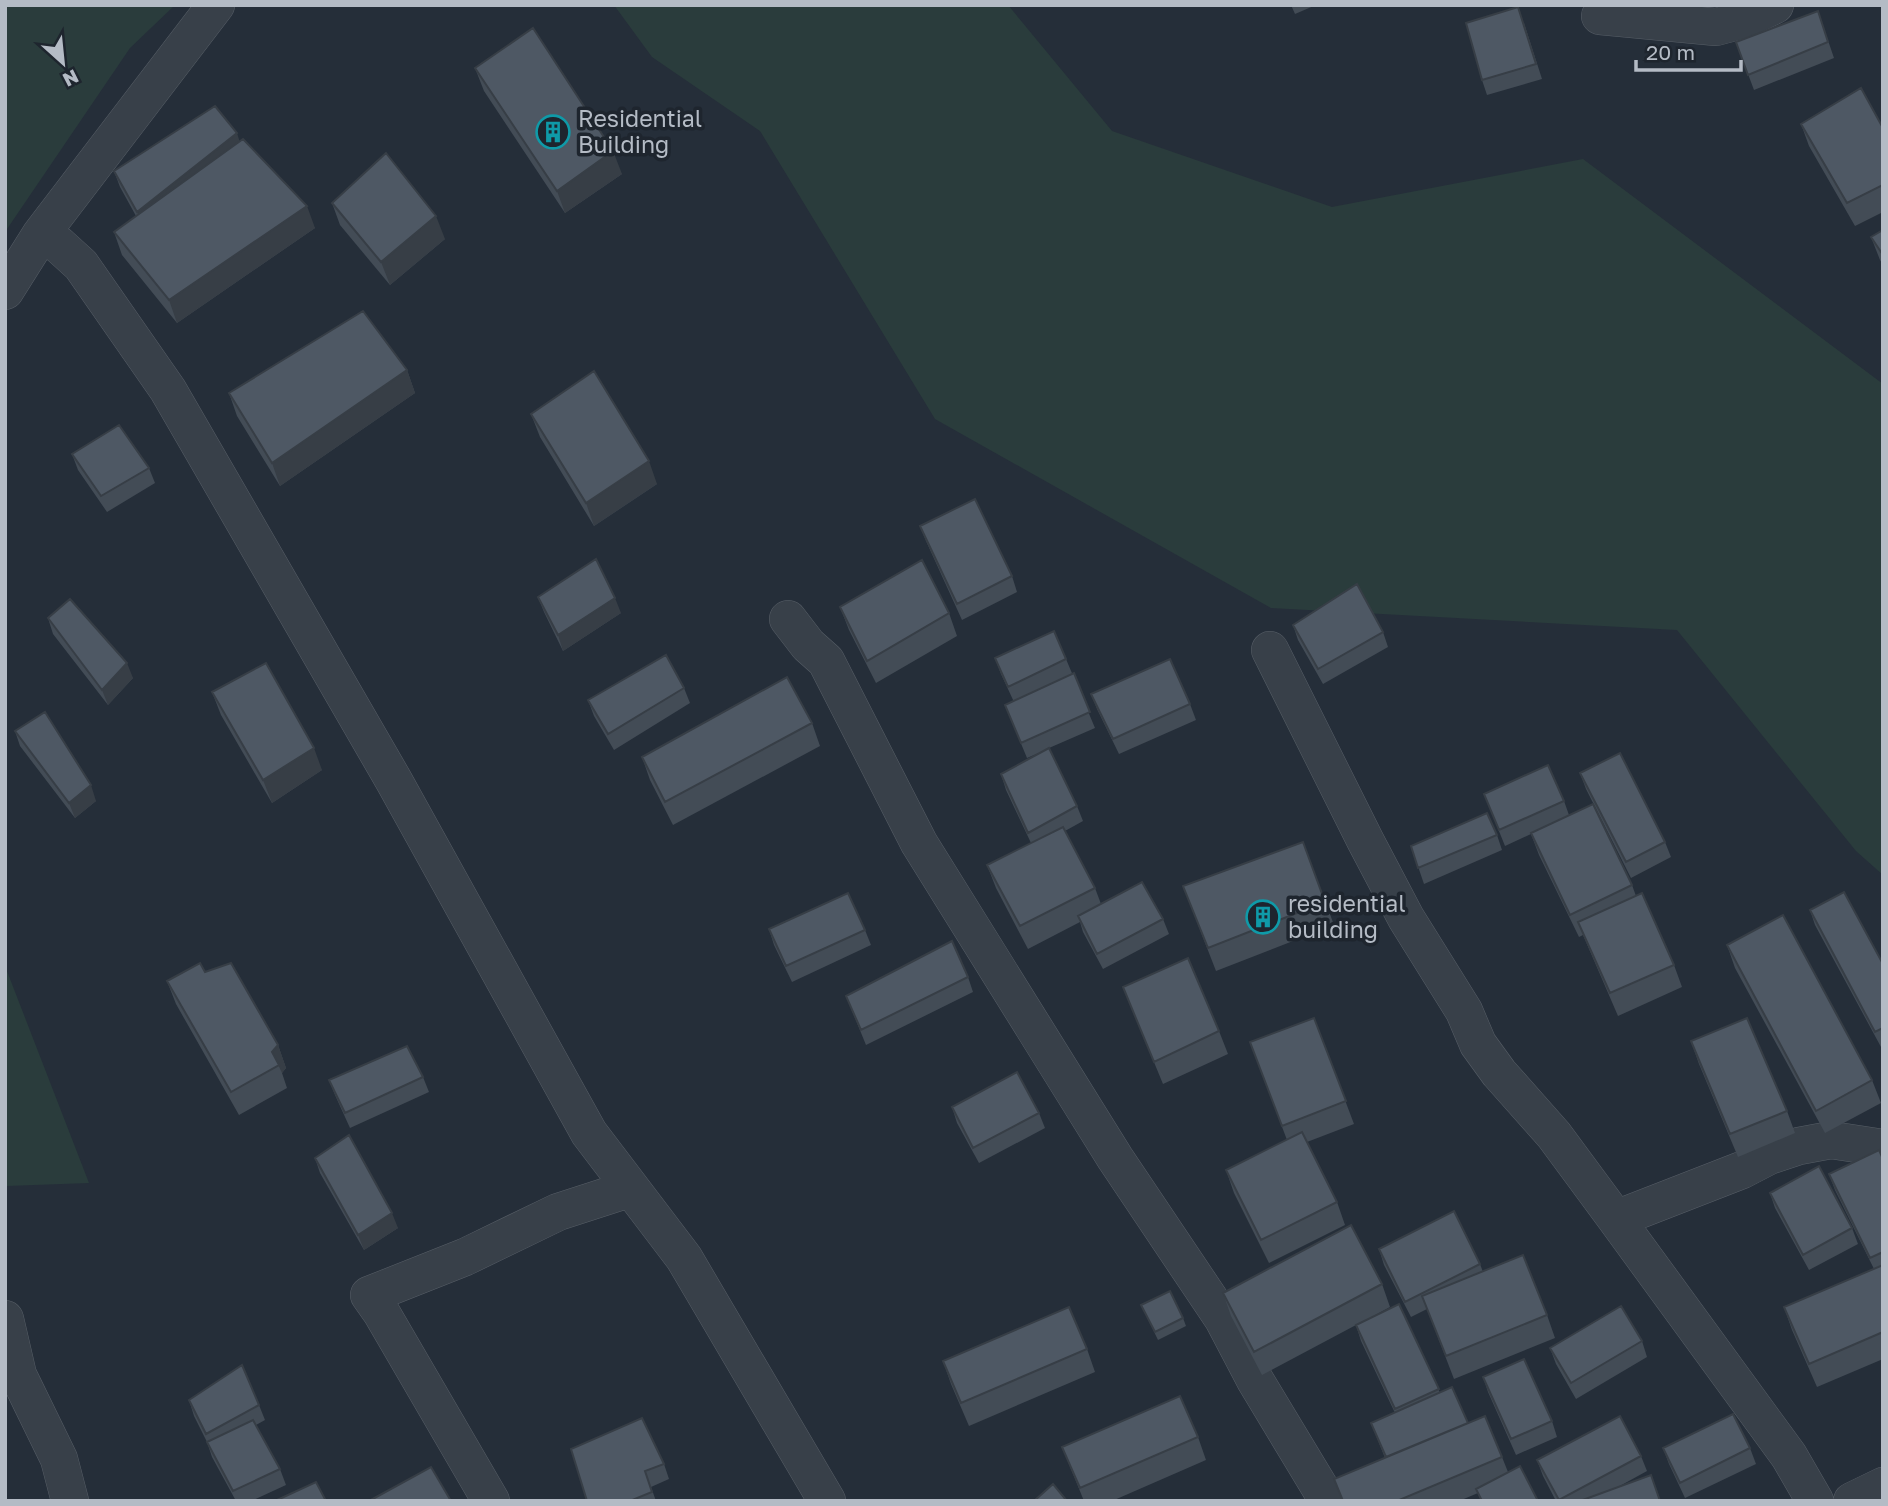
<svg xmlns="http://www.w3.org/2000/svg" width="1888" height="1506" font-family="'Golos Text',sans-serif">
<rect width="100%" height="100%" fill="#252e39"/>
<path fill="#2a3c3c" d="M 5,5 L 175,5 L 130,48 L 5,232 Z
M 614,5 L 1008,5 L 1112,131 L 1332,207 L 1583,159 L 1883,384 L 1883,875 L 1856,851 L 1677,630 L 1271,608 L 935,419 L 760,131 L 652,57 Z
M 5,966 L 89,1183 L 7,1186 L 5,1184 Z"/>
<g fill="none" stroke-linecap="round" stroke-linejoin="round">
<defs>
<path id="minor" d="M 1600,16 L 1716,27 L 1746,19 L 1775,5
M 41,234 L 59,245 L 81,265 L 168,390 L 394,781 L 589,1133 L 684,1258 L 827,1501
M 5,291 L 41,234 L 216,5
M 788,619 L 808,645 L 826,661 L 919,843 L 1115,1158 L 1223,1319 L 1255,1380 L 1328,1501
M 1270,650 L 1365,840 L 1406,918 L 1464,1011 L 1478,1044 L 1499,1073 L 1554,1135 L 1616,1219 L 1789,1456 L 1815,1501
M 1616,1219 L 1742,1170 L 1769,1156 L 1799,1146 L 1831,1140 L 1883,1148
M 5,1319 L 18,1375 L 59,1459 L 70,1501
M 491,1501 L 381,1312 L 369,1295 L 465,1257 L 558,1212 L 629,1189
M 1852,1501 L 1883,1486"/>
</defs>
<use href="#minor" stroke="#575e67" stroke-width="38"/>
<use href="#minor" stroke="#384049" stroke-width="37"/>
</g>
<path fill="#434c56" d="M 1291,5 L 1316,5 L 1295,14 Z
M 1818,11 L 1834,58 L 1754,90 L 1736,42 Z
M 1524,23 L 1542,79 L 1487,95 L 1482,80 Z
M 475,68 L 622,174 L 565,213 L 484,91 Z
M 1801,124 L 1883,128 L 1883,212 L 1855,226 L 1809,146 Z
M 240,141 L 315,228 L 177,323 L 122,255 L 114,232 L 136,216 L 120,187 L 114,171 Z
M 332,203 L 445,239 L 390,285 L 340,225 Z
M 1883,230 L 1883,265 L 1880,260 L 1871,237 Z
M 407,370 L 415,393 L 280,486 L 237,416 L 229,393 Z
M 531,414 L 657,484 L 594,526 L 540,437 Z
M 72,454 L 149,468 L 155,483 L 107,512 L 78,470 Z
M 920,526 L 1012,576 L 1017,592 L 962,620 L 926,541 Z
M 538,597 L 621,613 L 563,651 L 544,612 Z
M 840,607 L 949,613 L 957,636 L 876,683 L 849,630 Z
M 48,618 L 133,678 L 108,705 L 53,634 Z
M 1293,625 L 1383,632 L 1388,647 L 1323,684 L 1298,640 Z
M 995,658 L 1066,659 L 1095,728 L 1049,748 L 1077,806 L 1083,821 L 1065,831 L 1095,888 L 1101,904 L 1163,919 L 1169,934 L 1103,969 L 1083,932 L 1080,922 L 1028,949 L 996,888 L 987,865 L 1031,843 L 1006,790 L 1001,774 L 1046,750 L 1027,758 L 1005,705 L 1014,702 L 1001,674 Z
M 684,688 L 690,703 L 614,750 L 594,716 L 588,700 Z
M 212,692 L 322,770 L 272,803 L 221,715 Z
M 1091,694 L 1190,704 L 1196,720 L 1119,754 L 1097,709 Z
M 812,723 L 820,746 L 673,825 L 650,780 L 642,757 Z
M 15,731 L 96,801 L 75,818 L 20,746 Z
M 1580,773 L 1665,842 L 1671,857 L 1631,878 L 1586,789 Z
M 1484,794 L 1564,801 L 1569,815 L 1632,885 L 1636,896 L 1674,965 L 1682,987 L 1618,1016 L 1583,935 L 1579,937 L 1539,855 L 1531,834 L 1505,846 Z
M 1497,835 L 1502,850 L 1424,884 L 1411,846 Z
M 1303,842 L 1334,925 L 1216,971 L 1183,886 Z
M 1810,910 L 1883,964 L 1883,1046 L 1881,1047 L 1815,925 Z
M 769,929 L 865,930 L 871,945 L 792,982 L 774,945 Z
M 1727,945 L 1872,1080 L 1881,1103 L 1825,1133 L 1735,968 Z
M 205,972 L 278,1045 L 286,1068 L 282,1073 L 287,1088 L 239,1115 L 176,1004 L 167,981 Z
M 968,977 L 973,992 L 866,1045 L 846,996 Z
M 1123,987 L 1219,1031 L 1228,1054 L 1163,1084 Z
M 1314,1018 L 1354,1124 L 1307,1142 L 1337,1202 L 1345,1225 L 1269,1263 L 1234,1193 L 1226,1170 L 1287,1140 L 1250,1042 Z
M 1691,1041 L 1787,1111 L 1795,1133 L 1738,1157 L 1699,1064 Z
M 423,1077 L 429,1092 L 350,1128 L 335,1095 L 329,1080 Z
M 952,1107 L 1039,1113 L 1045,1128 L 979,1163 L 957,1123 Z
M 315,1158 L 398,1228 L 364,1250 L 320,1173 Z
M 1883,1159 L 1883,1359 L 1817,1387 L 1792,1330 L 1784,1307 L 1874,1269 L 1835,1190 L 1829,1174 Z
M 1770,1193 L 1852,1228 L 1858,1244 L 1809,1270 L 1775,1208 Z
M 1379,1249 L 1480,1264 L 1483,1272 L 1547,1315 L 1555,1338 L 1454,1379 L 1427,1309 L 1411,1317 L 1384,1265 Z
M 1382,1284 L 1390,1307 L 1359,1324 L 1399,1304 L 1440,1393 L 1502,1457 L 1508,1472 L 1538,1501 L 1481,1501 L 1478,1493 L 1459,1501 L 1342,1501 L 1334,1479 L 1385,1458 L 1371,1423 L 1395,1413 L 1361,1341 L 1356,1325 L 1262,1375 L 1231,1316 L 1223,1293 Z
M 1141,1305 L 1183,1318 L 1186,1326 L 1158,1340 Z
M 1642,1341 L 1647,1357 L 1576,1399 L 1556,1364 L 1550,1348 Z
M 1087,1349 L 1095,1372 L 969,1426 L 951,1384 L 943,1361 Z
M 1483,1377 L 1552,1421 L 1557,1437 L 1516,1455 L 1488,1392 Z
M 189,1400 L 259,1405 L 265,1420 L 256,1425 L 280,1469 L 286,1485 L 251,1501 L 236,1501 L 212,1457 L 207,1442 L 194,1416 Z
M 642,1418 L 664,1464 L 669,1479 L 651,1487 L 656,1501 L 587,1501 Z
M 1198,1437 L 1206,1460 L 1112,1501 L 1084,1501 L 1062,1447 Z
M 1663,1448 L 1750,1448 L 1756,1464 L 1685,1498 L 1669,1464 Z
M 1641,1456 L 1647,1471 L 1618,1487 L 1660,1501 L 1556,1501 L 1543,1476 L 1537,1460 Z"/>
<path fill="#373e46" d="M 237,133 L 242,149 L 143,227 L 137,212 Z
M 613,151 L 622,174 L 565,213 L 557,191 Z
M 307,206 L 315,228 L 177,323 L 169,300 Z
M 436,216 L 445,239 L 390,285 L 381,262 Z
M 407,370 L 415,393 L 280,486 L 272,463 Z
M 649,461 L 657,484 L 594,526 L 586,503 Z
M 615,598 L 621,613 L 563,651 L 558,635 Z
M 127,663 L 133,678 L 108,705 L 102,690 Z
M 314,748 L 322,770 L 272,803 L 263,780 Z
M 91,785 L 96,801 L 75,818 L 69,803 Z
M 278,1045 L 286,1068 L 282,1073 L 272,1052 Z
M 392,1213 L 398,1228 L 364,1250 L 358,1235 Z"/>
<path fill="#4e5864" stroke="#373e46" stroke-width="2" d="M 1518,7 L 1536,64 L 1482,80 L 1466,23 Z
M 1818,11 L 1828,42 L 1748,75 L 1736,42 Z
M 533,28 L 613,151 L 557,191 L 475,68 Z
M 1861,88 L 1883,128 L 1883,185 L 1847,203 L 1801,124 Z
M 215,106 L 237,133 L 137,212 L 114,171 Z
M 243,139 L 307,206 L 169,300 L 114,232 Z
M 386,153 L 436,216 L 381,262 L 332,203 Z
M 1883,230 L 1883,255 L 1871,237 Z
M 363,311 L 407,370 L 272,463 L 229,393 Z
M 594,371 L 649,461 L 586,503 L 531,414 Z
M 119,425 L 149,468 L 101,496 L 72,454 Z
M 975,499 L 1012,576 L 957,604 L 920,526 Z
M 596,559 L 615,598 L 558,635 L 538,597 Z
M 922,560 L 949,613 L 867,661 L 840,607 Z
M 1357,584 L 1383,632 L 1318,669 L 1293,625 Z
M 70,599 L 127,663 L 102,690 L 48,618 Z
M 1054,631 L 1066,659 L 1008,687 L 995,658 Z
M 666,655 L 684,688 L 608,734 L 588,700 Z
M 1170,659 L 1190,704 L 1113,739 L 1091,694 Z
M 266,663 L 314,748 L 263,780 L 212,692 Z
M 1074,673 L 1090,712 L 1021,743 L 1005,705 Z
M 787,677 L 812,723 L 665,802 L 642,757 Z
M 45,712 L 91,785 L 69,803 L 15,731 Z
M 1049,748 L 1077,806 L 1028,833 L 1001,774 Z
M 1620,753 L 1665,842 L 1626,862 L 1580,773 Z
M 1548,765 L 1564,801 L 1499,830 L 1484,794 Z
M 1593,804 L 1632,885 L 1570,915 L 1531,833 Z
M 1487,813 L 1497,835 L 1418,868 L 1411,846 Z
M 1063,827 L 1095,888 L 1020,926 L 987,865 Z
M 1303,842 L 1325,902 L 1208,948 L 1183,886 Z
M 1142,882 L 1163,919 L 1097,954 L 1078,916 Z
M 1844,892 L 1883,964 L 1883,1028 L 1875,1032 L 1810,910 Z
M 848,893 L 865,930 L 786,966 L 769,929 Z
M 1642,893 L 1674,965 L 1610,993 L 1578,922 Z
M 1783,915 L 1872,1080 L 1816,1111 L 1727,945 Z
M 952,941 L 968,977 L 861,1030 L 846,996 Z
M 1188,958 L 1219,1031 L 1154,1062 L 1123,987 Z
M 200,963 L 205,972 L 231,963 L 278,1045 L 272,1052 L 279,1065 L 231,1092 L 167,981 Z
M 1314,1018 L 1346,1101 L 1282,1126 L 1250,1042 Z
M 1747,1018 L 1787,1111 L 1730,1134 L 1691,1041 Z
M 407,1046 L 423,1077 L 345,1113 L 329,1080 Z
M 1017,1072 L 1039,1113 L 973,1148 L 952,1107 Z
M 1302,1132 L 1337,1202 L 1261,1240 L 1226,1170 Z
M 349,1135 L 392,1213 L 358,1235 L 315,1158 Z
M 1879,1150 L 1883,1159 L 1883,1252 L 1870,1258 L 1829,1174 Z
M 1819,1166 L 1852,1228 L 1803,1255 L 1770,1193 Z
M 1454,1211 L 1480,1264 L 1405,1302 L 1379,1249 Z
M 1351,1225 L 1382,1284 L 1254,1352 L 1223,1293 Z
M 1523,1255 L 1547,1315 L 1446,1356 L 1422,1296 Z
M 1883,1265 L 1883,1332 L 1809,1364 L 1784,1307 Z
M 1170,1291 L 1183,1318 L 1155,1332 L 1141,1305 Z
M 1399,1304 L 1439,1389 L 1395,1409 L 1356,1325 Z
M 1621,1306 L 1642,1341 L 1571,1383 L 1550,1348 Z
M 1069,1307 L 1087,1349 L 961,1403 L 943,1361 Z
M 1524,1359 L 1552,1421 L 1511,1439 L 1483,1377 Z
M 242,1365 L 259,1405 L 206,1434 L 189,1400 Z
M 1452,1387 L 1468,1423 L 1386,1457 L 1371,1423 Z
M 1180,1396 L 1198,1437 L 1080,1488 L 1062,1447 Z
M 1733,1414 L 1750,1448 L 1680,1483 L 1663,1448 Z
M 1485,1416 L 1502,1457 L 1397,1501 L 1343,1501 L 1334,1479 Z
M 1620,1416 L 1641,1456 L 1559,1500 L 1537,1460 Z
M 642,1418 L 664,1464 L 645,1471 L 652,1492 L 630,1501 L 587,1501 L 571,1449 Z
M 253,1420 L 280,1469 L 233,1491 L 207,1442 Z
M 1520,1466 L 1538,1501 L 1482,1501 L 1476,1489 Z
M 431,1467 L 451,1501 L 369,1501 Z
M 1651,1475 L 1660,1501 L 1580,1501 Z
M 316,1482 L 326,1501 L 275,1501 Z
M 1053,1484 L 1067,1501 L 1034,1501 Z"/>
<defs>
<symbol id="building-ring" viewBox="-11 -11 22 22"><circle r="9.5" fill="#1e252e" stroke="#0f9aa8" stroke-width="1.5"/><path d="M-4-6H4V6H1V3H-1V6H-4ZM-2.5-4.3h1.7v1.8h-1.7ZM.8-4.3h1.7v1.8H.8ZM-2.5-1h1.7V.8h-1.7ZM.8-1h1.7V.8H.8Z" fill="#0f9aa8"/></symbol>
</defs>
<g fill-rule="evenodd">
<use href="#building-ring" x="534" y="113" width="38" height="38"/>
<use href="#building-ring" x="1244" y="898" width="38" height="38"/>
</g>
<g text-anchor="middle" stroke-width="7" stroke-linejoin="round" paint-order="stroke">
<g font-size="23" fill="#b4bbc5" stroke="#1e252e" text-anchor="start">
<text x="578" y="127">Residential<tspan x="578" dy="26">Building</tspan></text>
<text x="1288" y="912">residential<tspan x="1288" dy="26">building</tspan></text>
</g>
</g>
<rect width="1888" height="1506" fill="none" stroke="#b4bbc5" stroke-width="14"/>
<g transform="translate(63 63) rotate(153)" stroke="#1e252e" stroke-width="5" paint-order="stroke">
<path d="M0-5L12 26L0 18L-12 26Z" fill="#b4bbc5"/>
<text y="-10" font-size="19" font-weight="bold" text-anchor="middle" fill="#b4bbc5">N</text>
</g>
<path d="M1636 60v10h105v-10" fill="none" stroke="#b4bbc5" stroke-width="3.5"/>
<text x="1646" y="60" font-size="21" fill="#b4bbc5" stroke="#1e252e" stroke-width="5" paint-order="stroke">20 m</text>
</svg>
